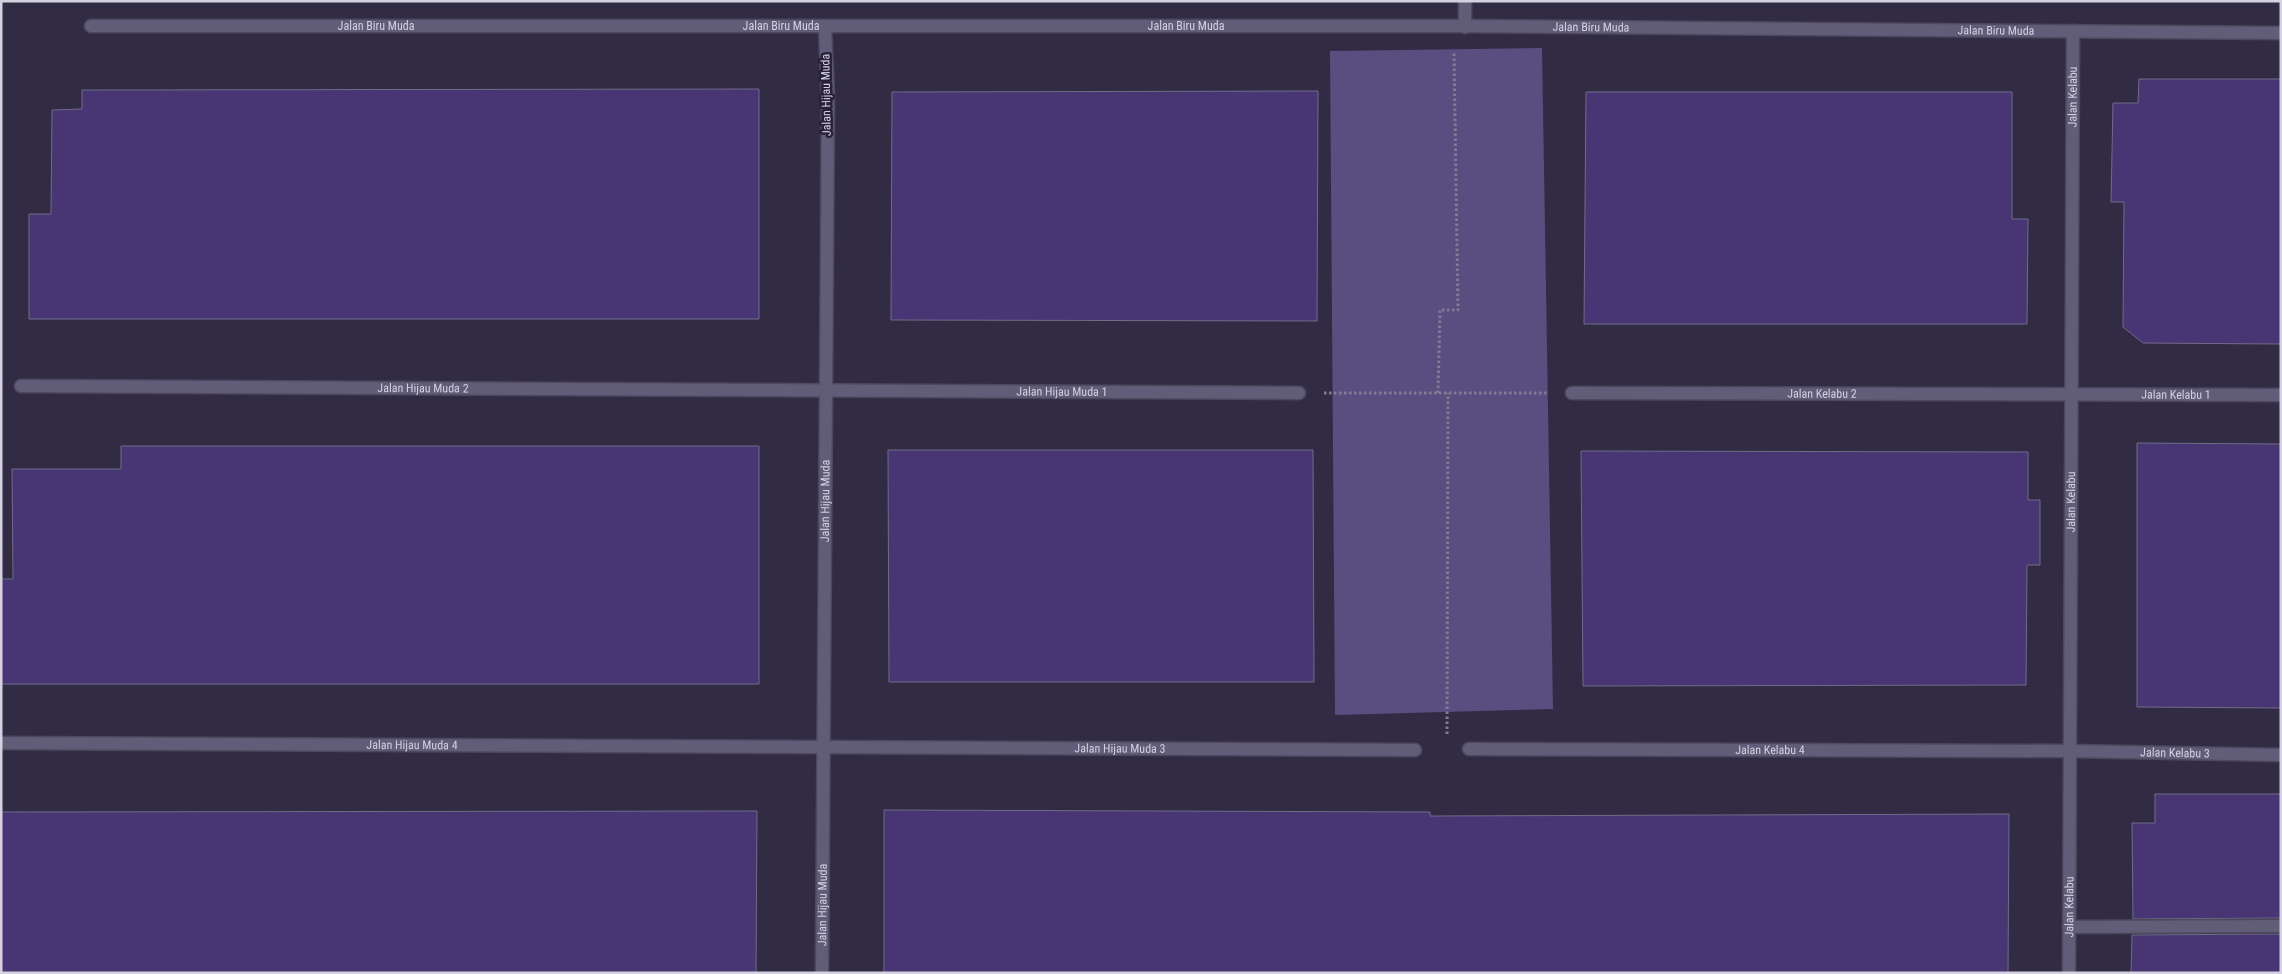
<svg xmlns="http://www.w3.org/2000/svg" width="2282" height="974" font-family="'Roboto Condensed',sans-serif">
<rect width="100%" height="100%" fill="#312b44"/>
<path fill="#594e7f" d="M 1542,48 L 1553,709 L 1335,715 L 1330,51 Z"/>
<path fill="#473673" stroke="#716c88" d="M 2139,79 L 2281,79 L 2281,344 L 2143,343 L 2123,327 L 2124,202 L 2111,202 L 2113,103 L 2138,103 Z
M 759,89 L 759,319 L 29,319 L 29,214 L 51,214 L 52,110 L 82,109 L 82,90 Z
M 1318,91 L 1317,321 L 891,320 L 892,92 Z
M 1586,92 L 2012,92 L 2012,219 L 2028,219 L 2027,324 L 1584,324 Z
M 2137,443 L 2281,444 L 2281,708 L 2137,707 Z
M 121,446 L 759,446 L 759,684 L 1,684 L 1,579 L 13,579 L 12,469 L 121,469 Z
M 888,450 L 1313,450 L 1314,682 L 889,682 Z
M 1581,451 L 2028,452 L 2028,500 L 2040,500 L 2040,565 L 2027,565 L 2026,685 L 1583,686 Z
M 2155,794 L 2281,794 L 2281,918 L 2133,919 L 2132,823 L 2155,823 Z
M 884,810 L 1430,812 L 1430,816 L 2009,814 L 2008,973 L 884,973 Z
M 757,811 L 756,973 L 1,973 L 1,812 Z
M 2281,934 L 2281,973 L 2131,973 L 2132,935 Z"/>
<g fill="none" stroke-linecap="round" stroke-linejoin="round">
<defs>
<g id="minor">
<path id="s1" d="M 91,26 L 1454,26 L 2281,33"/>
<path d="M 1465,27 L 1465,1"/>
<path id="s2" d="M 21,386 L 1299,393"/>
<path id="s3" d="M 1572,393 L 2281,395"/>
<path id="s4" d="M 1,743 L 1415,750"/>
<path id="s5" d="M 1469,749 L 2070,751 L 2281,755"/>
<path d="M 2069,927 L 2281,926"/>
<path id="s6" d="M 822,973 L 828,97 L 825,28"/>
<path id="s7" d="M 2069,973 L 2073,31"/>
</g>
</defs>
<use href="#minor" stroke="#4d485d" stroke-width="15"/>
<path stroke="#817c91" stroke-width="3" stroke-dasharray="2.5 2.5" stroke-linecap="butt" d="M 1324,393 L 1548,393
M 1438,393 L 1440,310 L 1458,310 L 1454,52
M 1447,734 L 1448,393"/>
<use href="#minor" stroke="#615c77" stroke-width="12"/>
</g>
<g text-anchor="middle" stroke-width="5" stroke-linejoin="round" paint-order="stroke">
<g font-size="12" fill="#d4d1e1" stroke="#272139">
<text dy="4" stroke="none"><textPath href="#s1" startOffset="285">Jalan Biru Muda</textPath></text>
<text dy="4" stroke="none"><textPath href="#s1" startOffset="1095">Jalan Biru Muda</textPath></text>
<text dy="4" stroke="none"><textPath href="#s1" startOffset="690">Jalan Biru Muda</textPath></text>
<text dy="4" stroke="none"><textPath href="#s1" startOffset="1500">Jalan Biru Muda</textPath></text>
<text dy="4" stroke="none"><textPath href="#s1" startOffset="1905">Jalan Biru Muda</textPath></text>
<text transform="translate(826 95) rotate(-91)" y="4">Jalan Hijau Muda</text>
<text dy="4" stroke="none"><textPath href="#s7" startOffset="876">Jalan Kelabu</textPath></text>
<text dy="4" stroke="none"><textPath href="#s2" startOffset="402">Jalan Hijau Muda 2</textPath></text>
<text dy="4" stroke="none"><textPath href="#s2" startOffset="1041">Jalan Hijau Muda 1</textPath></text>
<text dy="4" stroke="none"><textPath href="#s3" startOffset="250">Jalan Kelabu 2</textPath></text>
<text dy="4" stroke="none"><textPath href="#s3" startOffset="604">Jalan Kelabu 1</textPath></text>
<text dy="4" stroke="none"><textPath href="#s6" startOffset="472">Jalan Hijau Muda</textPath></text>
<text dy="4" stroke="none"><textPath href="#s7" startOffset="471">Jalan Kelabu</textPath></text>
<text dy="4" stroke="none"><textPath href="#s4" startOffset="411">Jalan Hijau Muda 4</textPath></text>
<text dy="4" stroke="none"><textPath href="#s4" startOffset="1119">Jalan Hijau Muda 3</textPath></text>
<text dy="4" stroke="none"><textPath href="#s5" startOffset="301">Jalan Kelabu 4</textPath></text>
<text dy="4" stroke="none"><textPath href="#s5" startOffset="706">Jalan Kelabu 3</textPath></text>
<text dy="4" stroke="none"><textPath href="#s6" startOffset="68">Jalan Hijau Muda</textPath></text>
<text dy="4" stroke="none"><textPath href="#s7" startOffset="66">Jalan Kelabu</textPath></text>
</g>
</g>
<rect width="2282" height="974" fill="none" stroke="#d4d1e1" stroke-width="5"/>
</svg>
